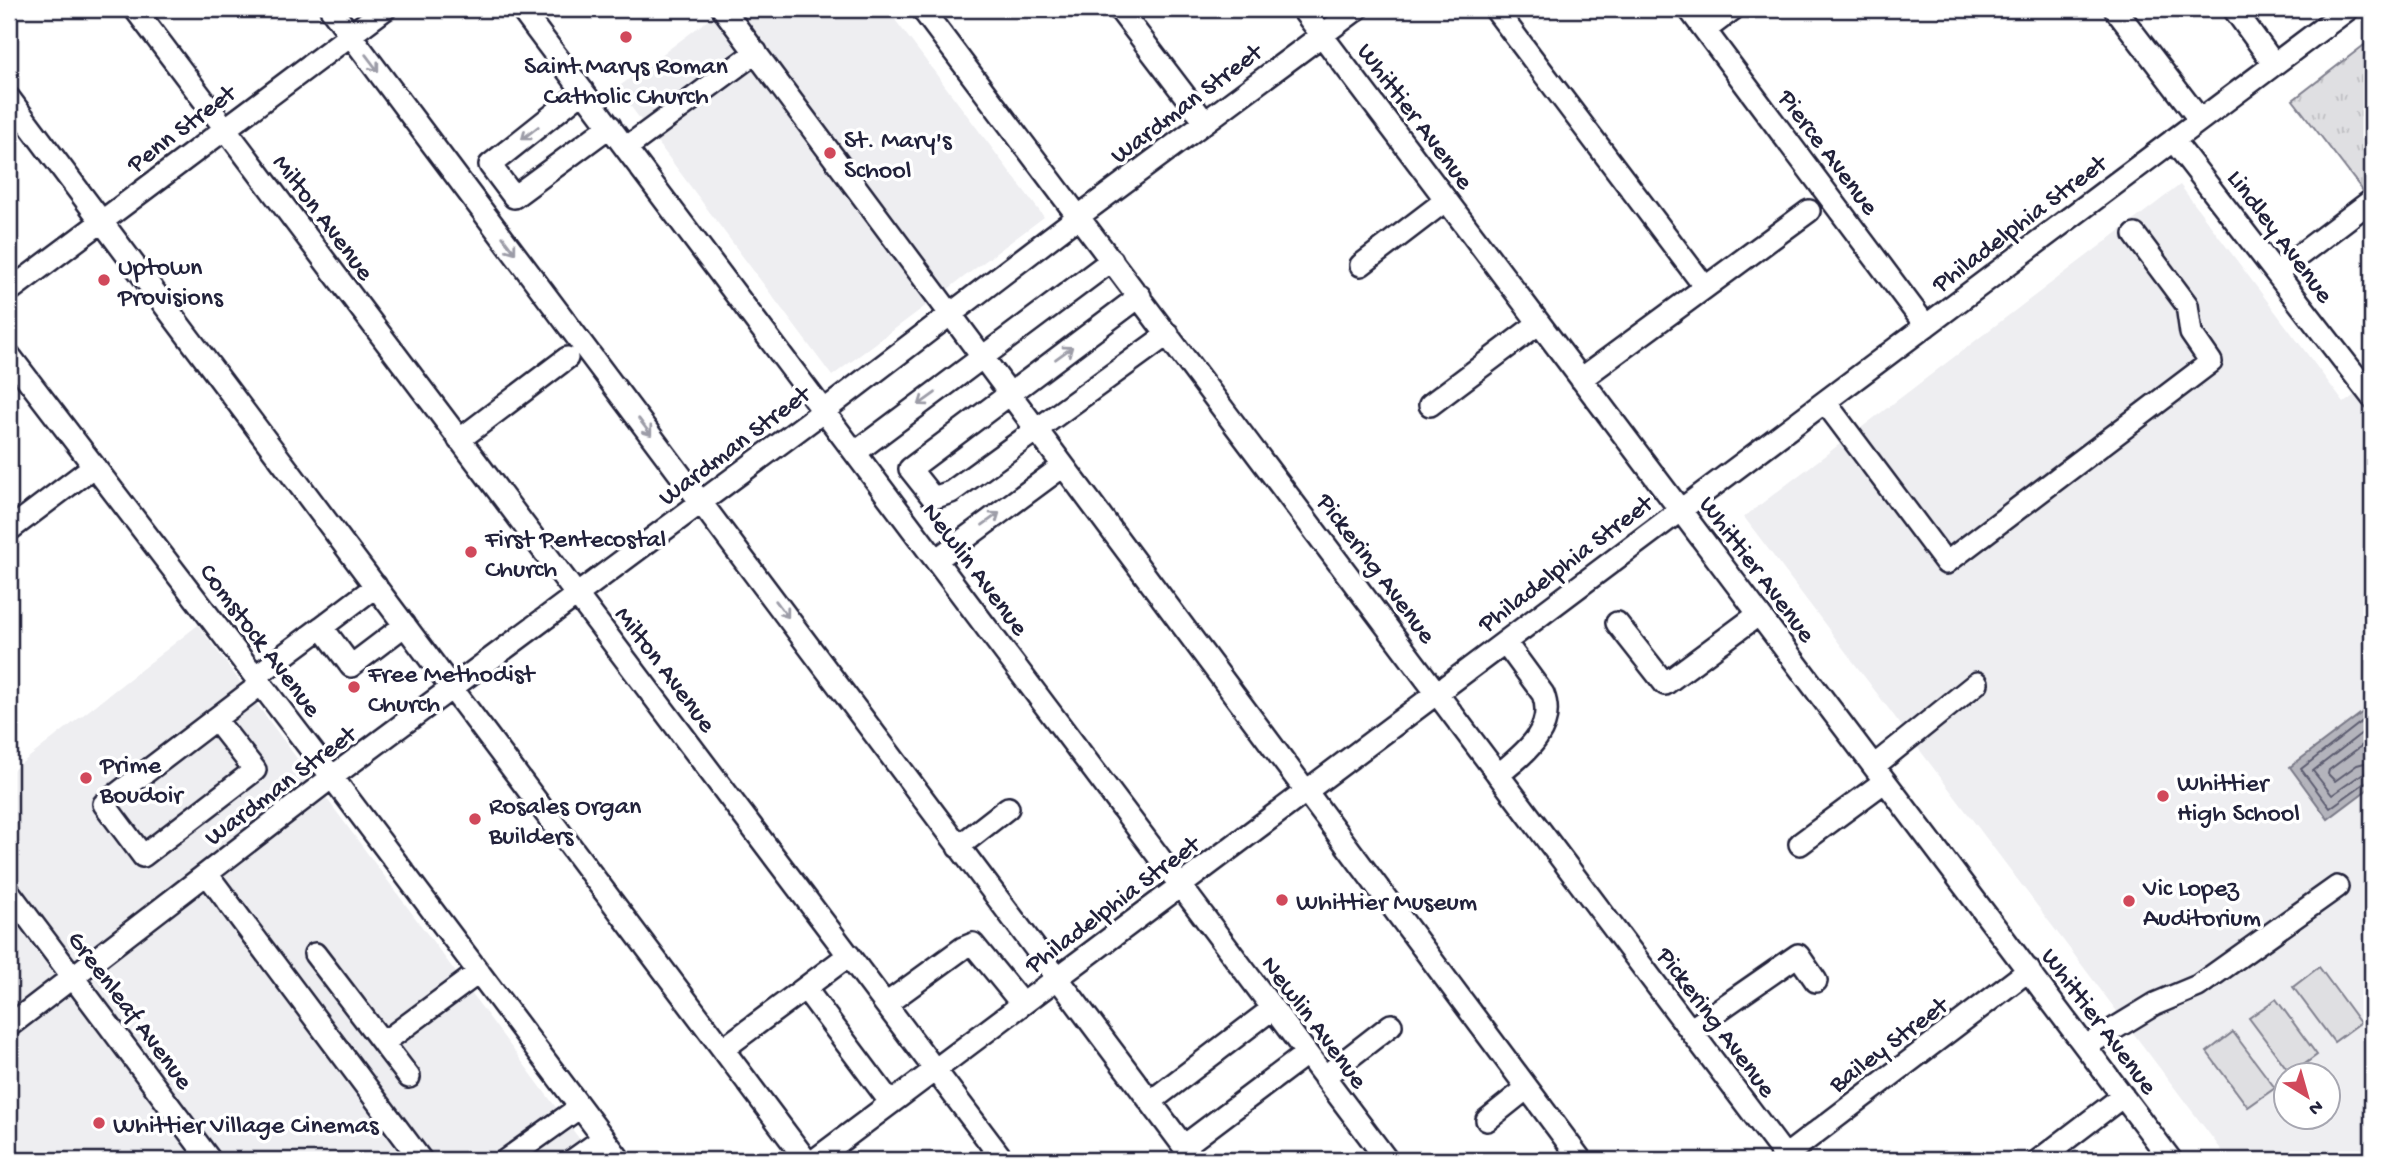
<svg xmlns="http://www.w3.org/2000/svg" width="2381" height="1169" font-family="'Gochi Hand',sans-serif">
<defs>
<pattern id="park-tufts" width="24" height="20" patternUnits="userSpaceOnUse" patternTransform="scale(1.75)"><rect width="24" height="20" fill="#dfdfe2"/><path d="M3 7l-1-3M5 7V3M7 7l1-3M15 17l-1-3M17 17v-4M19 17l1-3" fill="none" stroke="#bfbfc3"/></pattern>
</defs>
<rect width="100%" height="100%" fill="#fff"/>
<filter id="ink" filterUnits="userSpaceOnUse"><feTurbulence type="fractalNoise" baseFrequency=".0143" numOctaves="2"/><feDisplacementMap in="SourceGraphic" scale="14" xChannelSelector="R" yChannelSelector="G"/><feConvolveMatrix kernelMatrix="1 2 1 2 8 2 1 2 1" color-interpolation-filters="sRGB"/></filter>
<g filter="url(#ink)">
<path fill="#eeeef1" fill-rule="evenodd" d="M 712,9 L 887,9 L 1044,217 L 832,376 L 617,88 L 716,14 Z
M 2180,185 L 2344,403 L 2372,382 L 2372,1160 L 2229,1160 L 1744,517 ZM 2286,1074 L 2328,1074 L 2328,1116 L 2286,1116 Z
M 198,625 L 595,1160 L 14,1160 L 9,1153 L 9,773 Z"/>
<path fill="#dfdfe2" stroke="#80808e" stroke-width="2" d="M 2319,967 L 2360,1023 L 2334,1042 L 2293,987 Z
M 2276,999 L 2317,1055 L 2291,1074 L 2249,1018 Z
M 2233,1032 L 2275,1088 L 2248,1107 L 2207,1052 Z"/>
<path fill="url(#park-tufts)" stroke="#80808e" stroke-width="2" d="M 2372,39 L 2372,192 L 2367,196 L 2293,100 Z"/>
<path fill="#b4b4bc" stroke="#7a7a88" stroke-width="2" d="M 2367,709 L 2372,716 L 2372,786 L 2328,819 L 2290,767 Z"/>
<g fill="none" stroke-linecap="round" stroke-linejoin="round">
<path stroke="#5c5c6f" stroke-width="2" d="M 2372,719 L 2365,719 L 2301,769 L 2330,808 L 2366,782 L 2372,781
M 2372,728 L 2367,729 L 2313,771 L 2332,795 L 2362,774 L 2372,772
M 2372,738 L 2329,770 L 2328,774 L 2335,781 L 2357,765 L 2372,761"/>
<defs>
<path id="minor" d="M 135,9 L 1003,1160
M 331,9 L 1194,1160
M 521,9 L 1387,1160
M 723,9 L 1581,1160
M 922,9 L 1788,1160
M 1119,9 L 1205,122
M 1302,9 L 2171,1160
M 1495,9 L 1705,287
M 1689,9 L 1926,326
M 2115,9 L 2200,120
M 2234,9 L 2274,64
M 1705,30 L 1733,9
M 583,91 L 490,165 L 514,197 L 610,126
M 9,98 L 806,1160
M 2173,140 L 2372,397
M 626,148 L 756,52
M 1361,265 L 1446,200
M 2276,273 L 2372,200
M 9,291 L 385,9
M 1140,296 L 910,469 L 933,498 L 951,492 L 1168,334
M 9,355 L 332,777 L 620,1160
M 1581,379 L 1809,211
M 1825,402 L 1946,563 L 2211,362 L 2191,333 L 2187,305 L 2135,235
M 1430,405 L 1539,323
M 459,440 L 567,358
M 856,452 L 1112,260
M 9,530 L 94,466
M 936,560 L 1063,466
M 376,586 L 322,627 L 351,666 L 405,625
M 1617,623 L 1665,684 L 1759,614
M 255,677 L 322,627
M 215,719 L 255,770 L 143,856 L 104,804 L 261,684
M 1874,766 L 1977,683
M 1498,775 C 1522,755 1557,730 1543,694 L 1505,642
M 1800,844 L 1885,781
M 958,847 L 1008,808
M 207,874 L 421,1160
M 9,892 L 210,1160
M 315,954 L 383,1043
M 849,955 L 805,988 L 891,1103
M 886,1004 L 963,948 L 973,944 L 1022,1004
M 9,1026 L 332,777 L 825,410 L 1079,216 L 1357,9
M 1690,1030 L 1798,955 L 1816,981
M 2086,1046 L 2155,1004 L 2198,986 L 2337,887
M 723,1049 L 805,988
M 409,1077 L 383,1043 L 479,972
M 1324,1077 L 1391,1025
M 1150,1102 L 1272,1009
M 1487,1120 L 1527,1088
M 1184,1146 L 1306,1054
M 506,1160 L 580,1107
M 573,1160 L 604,1138
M 815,1160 L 2348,9
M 1780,1160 L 2029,970
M 2039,1160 L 2123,1096"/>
</defs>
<use href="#minor" stroke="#22223b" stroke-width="26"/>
<use href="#minor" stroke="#fff" stroke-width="21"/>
</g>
<defs><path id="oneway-shaft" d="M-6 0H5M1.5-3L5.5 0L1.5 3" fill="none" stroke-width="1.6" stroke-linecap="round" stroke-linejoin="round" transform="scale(1.75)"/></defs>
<g stroke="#9c9ca7">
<use href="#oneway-shaft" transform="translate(372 63) rotate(53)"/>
<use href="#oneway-shaft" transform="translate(530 133) rotate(142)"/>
<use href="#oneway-shaft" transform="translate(509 245) rotate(53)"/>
<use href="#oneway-shaft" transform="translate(1064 353) rotate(-36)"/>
<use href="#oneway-shaft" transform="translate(927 399) rotate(144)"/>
<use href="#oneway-shaft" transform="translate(645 427) rotate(53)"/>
<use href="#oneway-shaft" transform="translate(991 519) rotate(-36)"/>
<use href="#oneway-shaft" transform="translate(782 609) rotate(53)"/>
</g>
</g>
<g fill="#d1495b" stroke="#fff" stroke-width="2.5">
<circle cx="626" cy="37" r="7"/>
<circle cx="830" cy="153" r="7"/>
<circle cx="104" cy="280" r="7"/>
<circle cx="471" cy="552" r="7"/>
<circle cx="354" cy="687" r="7"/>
<circle cx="86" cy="778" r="7"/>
<circle cx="2163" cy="796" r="7"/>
<circle cx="475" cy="819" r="7"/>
<circle cx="1282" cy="900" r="7"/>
<circle cx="2129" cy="901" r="7"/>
<circle cx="99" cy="1123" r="7"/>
</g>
<g text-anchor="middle" stroke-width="7" stroke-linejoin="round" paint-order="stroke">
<g font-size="26" fill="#22223b" stroke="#fff" text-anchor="start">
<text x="626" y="73" text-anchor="middle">Saint Marys Roman<tspan x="626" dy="30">Catholic Church</tspan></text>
<text x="844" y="147">St. Mary's<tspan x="844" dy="30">School</tspan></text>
<text x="118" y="274">Uptown<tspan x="118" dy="30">Provisions</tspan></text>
<text x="485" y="546">First Pentecostal<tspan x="485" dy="30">Church</tspan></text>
<text x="368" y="681">Free Methodist<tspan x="368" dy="30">Church</tspan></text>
<text x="100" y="772">Prime<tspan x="100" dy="30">Boudoir</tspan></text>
<text x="2177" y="790">Whittier<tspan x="2177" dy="30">High School</tspan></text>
<text x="489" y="813">Rosales Organ<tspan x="489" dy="30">Builders</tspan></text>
<text x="2143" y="895">Vic Lopez<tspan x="2143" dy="30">Auditorium</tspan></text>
<text x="1296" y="909">Whittier Museum</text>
<text x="113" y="1132">Whittier Village Cinemas</text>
</g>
<g font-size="26" fill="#22223b" stroke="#fff">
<text transform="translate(1185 102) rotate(-37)" y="9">Wardman Street</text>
<text transform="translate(1417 115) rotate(53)" y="9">Whittier Avenue</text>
<text transform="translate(180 127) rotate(-37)" y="9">Penn Street</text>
<text transform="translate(1830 151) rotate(53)" y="9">Pierce Avenue</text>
<text transform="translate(325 216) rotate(53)" y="9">Milton Avenue</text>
<text transform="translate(2018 222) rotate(-37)" y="9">Philadelphia Street</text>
<text transform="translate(2282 235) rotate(53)" y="9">Lindley Avenue</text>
<text transform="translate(733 444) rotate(-37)" y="9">Wardman Street</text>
<text transform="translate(1564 562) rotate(-37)" y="9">Philadelphia Street</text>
<text transform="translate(1378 567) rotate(53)" y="9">Pickering Avenue</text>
<text transform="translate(977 568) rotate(53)" y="9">Newlin Avenue</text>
<text transform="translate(1759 568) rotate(53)" y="9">Whittier Avenue</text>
<text transform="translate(262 639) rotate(53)" y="9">Comstock Avenue</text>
<text transform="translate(667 668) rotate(53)" y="9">Milton Avenue</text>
<text transform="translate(279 784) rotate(-37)" y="9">Wardman Street</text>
<text transform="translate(1111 903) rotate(-37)" y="9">Philadelphia Street</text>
<text transform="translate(132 1009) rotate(53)" y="9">Greenleaf Avenue</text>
<text transform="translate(2101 1020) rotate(53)" y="9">Whittier Avenue</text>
<text transform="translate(1316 1021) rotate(53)" y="9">Newlin Avenue</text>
<text transform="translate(1718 1021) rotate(53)" y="9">Pickering Avenue</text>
<text transform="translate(1887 1043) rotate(-37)" y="9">Bailey Street</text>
</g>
</g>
<rect width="2381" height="1169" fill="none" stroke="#fff" stroke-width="35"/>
<rect x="18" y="18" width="2346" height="1134" fill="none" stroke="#22223b" stroke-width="2.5" filter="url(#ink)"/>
<g transform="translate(2307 1096) rotate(143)"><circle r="33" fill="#ffffff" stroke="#a7a7b1" stroke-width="2"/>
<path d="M0-5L12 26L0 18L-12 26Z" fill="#d1495b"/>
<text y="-10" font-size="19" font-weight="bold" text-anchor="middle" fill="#22223b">N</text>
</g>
</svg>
